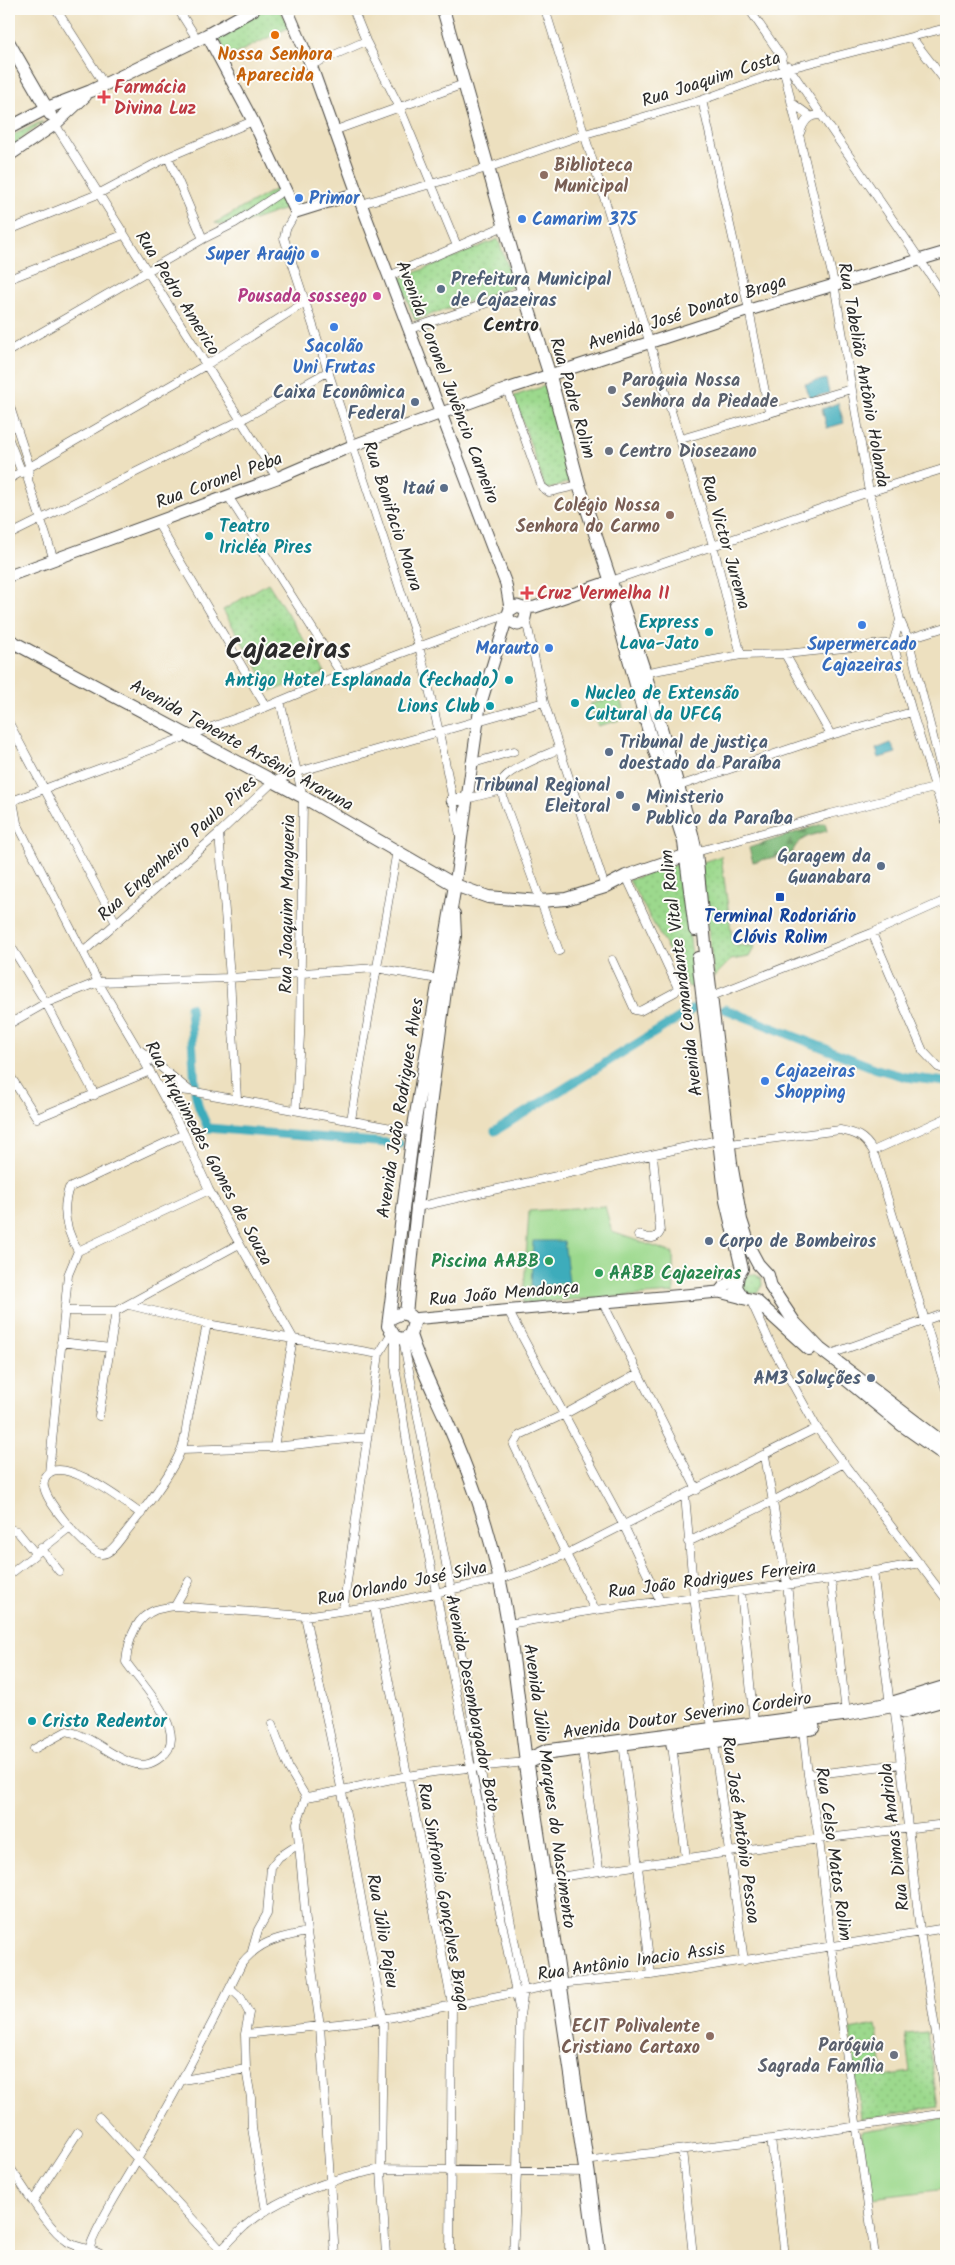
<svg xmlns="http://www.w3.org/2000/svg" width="955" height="2265" font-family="Kalam,sans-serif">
<defs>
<pattern id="forest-firs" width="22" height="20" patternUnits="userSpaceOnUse" patternTransform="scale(1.25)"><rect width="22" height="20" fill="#7db978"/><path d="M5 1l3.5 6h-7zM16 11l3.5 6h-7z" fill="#679763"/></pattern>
<pattern id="park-dots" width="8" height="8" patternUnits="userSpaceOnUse" patternTransform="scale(1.25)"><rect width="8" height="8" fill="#9cd98d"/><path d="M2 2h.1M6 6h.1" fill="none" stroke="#87ba7a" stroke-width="1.8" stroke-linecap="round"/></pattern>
</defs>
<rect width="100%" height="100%" fill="#fdfcf7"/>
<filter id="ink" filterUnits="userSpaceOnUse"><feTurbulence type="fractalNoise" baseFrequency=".02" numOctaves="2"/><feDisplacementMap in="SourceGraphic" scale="10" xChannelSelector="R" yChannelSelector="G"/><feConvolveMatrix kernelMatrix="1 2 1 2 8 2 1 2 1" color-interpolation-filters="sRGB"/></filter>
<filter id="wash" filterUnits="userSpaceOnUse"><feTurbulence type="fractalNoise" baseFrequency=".0096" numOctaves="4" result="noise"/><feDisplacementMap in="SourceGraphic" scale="20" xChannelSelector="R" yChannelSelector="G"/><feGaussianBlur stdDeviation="1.12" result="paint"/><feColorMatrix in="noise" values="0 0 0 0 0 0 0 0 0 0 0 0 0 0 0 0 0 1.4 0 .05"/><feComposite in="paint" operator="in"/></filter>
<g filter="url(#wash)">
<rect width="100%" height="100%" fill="#ede0bf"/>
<path fill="url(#forest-firs)" stroke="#547252" d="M 825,823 L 827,831 C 812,835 798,837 792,853 L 753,862 L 749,848 Z"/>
<path fill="url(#park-dots)" stroke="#64825c" d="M 264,9 L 278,9 L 290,27 L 229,57 L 216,34 Z
M 41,122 L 43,122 L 9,148 L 9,137 Z
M 276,189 L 285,209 L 234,227 L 215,223 Z
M 498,239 L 515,286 L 415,320 L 399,279 Z
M 545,386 L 572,481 L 546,490 L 514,396 Z
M 268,583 L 325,673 L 271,691 L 223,610 Z
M 620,696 L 627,718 L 598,726 L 590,704 Z
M 721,856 L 733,945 L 755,946 L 749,957 L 731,960 L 714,977 L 700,863 Z
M 682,863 L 695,986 L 689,987 L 629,880 Z
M742 1284a10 10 0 1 1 20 0a10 10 0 1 1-20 0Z
M 876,2025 L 884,2076 L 910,2072 L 905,2034 L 927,2032 L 938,2107 L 861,2119 L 850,2030 Z"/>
<path fill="#9cd98d" stroke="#64825c" d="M 605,1206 L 612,1232 L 673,1253 L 674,1293 L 523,1303 L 529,1211 Z
M 944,2119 L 946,2189 L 871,2198 L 861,2131 Z"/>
<path fill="#3dacbb" stroke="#346c73" d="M 826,379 L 829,393 L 810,398 L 805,384 Z
M 838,403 L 844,423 L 827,428 L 822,409 Z
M 891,743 L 896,753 L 879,758 L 876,749 Z
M 533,1241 L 564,1241 L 569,1282 L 531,1287 Z"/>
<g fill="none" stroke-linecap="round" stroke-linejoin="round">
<path stroke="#3dacbb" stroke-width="9" d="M 190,1007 L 195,1085
M 725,1009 L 877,1069 L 906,1077 L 946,1082
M 195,1092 L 199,1108 L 208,1128 L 399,1144
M 495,1131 L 693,1009"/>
</g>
</g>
<g filter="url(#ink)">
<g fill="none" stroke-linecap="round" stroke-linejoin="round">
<defs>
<path id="street" d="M 56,9 L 104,84
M 178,9 L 197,39
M 353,9 L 366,41 L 400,108 L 457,246
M 545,9 L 713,545 L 741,655
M 749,9 L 782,57
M 912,38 L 946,82
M 780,54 L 834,283 L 869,492 L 900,620 L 908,638 L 946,788
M 311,65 L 366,41
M 788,66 L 946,298
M 702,100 L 749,310 L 769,412
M 792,103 L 810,116
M 55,124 L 277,478
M 336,130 L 464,84
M 800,133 C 804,121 808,115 821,115
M 168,157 L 203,239
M 361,204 L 487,168 L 585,134 L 702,100 L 790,68 L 946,28
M 296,212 L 286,229 L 284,238 L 419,646 L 439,732 L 460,835
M 9,230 L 98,194 L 168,157 L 253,121
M 389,276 L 504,226
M 9,279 L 123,235
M 410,329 L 523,291
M 9,351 L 203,239 L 235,223 L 286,189
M 507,389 L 542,487 L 549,492 L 579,485
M 9,404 L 29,465 L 28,480 L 54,560
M 681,439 L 851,389
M 9,440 L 22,473
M 9,479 L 206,365 L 307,301
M 228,496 L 342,675
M 157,522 L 266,707
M 9,535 L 241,420 L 329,371
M 611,581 L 869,492 L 946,468
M 526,619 L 544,702 L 605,887
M 900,620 L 893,643 L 912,712 L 946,822
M 785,654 L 831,735
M 643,673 L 741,655 L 785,654 L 893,643 L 946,627
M 280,701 L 303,797 L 300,1035 L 296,1110
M 9,723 L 116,923
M 559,749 C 546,755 507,769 502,781 C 500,787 503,795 504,801 L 559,951
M 470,764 L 514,751
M 679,786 L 831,735 L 912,712
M 9,793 L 13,801 L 17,823 L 98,982 L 137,1048 L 184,1134 L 209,1190 L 293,1338
M 466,799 L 502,790
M 9,802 L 266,707 L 342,675 L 508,614
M 219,833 L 230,978 L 237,1099
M 696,852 L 830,814 L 946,785
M 872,933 L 923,1051 L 938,1067 L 946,1070
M 9,943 L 46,1003 L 95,1095
M 83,952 L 219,833 L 274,781 L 298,772 L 544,702
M 612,960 L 635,1010 L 640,1011 L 675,992 L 678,988 L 626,876
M 712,996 L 872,933 L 946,900
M 9,1024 L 46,1003 L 98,982 L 230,978 L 376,968 L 438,979
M 141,1051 L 190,1091 L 413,1132
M 9,1074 L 37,1118 L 150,1071
M 159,1088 L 189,1091
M 351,1120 L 397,850
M 730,1144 L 840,1130 C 856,1133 864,1136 873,1151 L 946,1389
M 873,1151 L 946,1118
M 417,1207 L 718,1140
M 638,1235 C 647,1237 655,1242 660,1232 L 653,1155
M 78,1251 C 66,1231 61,1210 69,1188 L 184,1134
M 78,1251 L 209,1190
M 602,1301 L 697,1490
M 751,1301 L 773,1349 L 817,1428 L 946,1599
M 129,1305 L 207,1324 L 379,1354
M 64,1311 L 116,1311 L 239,1244
M 509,1312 L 624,1526 L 660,1601
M 395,1337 L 395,1366 L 410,1462 L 519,2008
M 403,1339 L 451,1590 L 480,1767 L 524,1990 L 520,2015 L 517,2172 L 513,2256
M 61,1342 L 110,1348
M 828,1355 L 946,1313
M 99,1416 L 116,1311
M 274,1447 L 293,1338
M 181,1450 L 274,1447 L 367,1437
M 765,1456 L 787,1584 L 808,1775 L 819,1839 L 831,1946 L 875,2256
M 49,1473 L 68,1275 L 78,1251
M 685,1495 L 694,1597 L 744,1961
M 141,1514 C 127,1504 53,1446 44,1481 C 41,1493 60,1515 67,1524 C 72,1531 93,1553 101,1554 C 111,1555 120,1539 126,1532 C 143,1511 171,1475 181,1450 C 186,1439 186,1425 189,1413 C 195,1383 201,1354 207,1324
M 9,1529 L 17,1531 L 35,1553
M 688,1542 L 773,1501 L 844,1463
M 41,1548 L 59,1571
M 873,1571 L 890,1705 L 895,1713 L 920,1931 L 946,2099
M 9,1575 L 70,1527
M 831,1579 L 846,1713
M 741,1591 L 754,1724
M 175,1606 L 189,1581
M 374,1606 L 452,2004 L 450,2256
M 343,1610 L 379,1354 L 391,1334
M 595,1610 L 566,1554 L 514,1445 L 520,1435 L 565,1414 L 638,1374
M 305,1616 L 342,1792 L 383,2019 L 381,2169 L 386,2256
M 508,1624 L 595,1610 L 831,1579 L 920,1563
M 272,1724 L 289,1769 L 306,1797
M 623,1742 L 651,1975
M 672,1745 L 686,1858
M 34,1749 L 67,1731 C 91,1736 107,1753 129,1762 C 142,1767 151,1765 161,1757 C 193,1734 139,1682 126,1662 C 128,1642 135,1618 155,1610 C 161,1608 169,1607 175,1606 L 305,1616 L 374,1606 L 500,1579 L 533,1568 L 566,1554 L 817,1428
M 583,1757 L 599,1869
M 808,1775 L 901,1764
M 306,1797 L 297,1823 L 307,1932 L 320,2026 L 335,2256
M 306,1797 C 341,1792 373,1782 408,1776 C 447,1769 487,1766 526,1762
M 545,1879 L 819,1839 L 946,1824
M 252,1951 L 258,1930 L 267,1914 L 271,1867 L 279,1857 L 299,1844
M 230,1988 L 241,1998 L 249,2013 L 245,2034 L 246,2069 L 251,2098 L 252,2128 L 266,2211
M 245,2034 L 383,2019 L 558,1984 L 651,1975 L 946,1928
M 183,2080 L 246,2069
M 99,2117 L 221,2250
M 771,2139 L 785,2256
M 682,2150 L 693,2256
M 584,2161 L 771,2139 L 946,2113
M 9,2166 C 24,2187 47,2228 68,2242 C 79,2249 93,2248 104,2256
M 33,2201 L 78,2132
M 87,2256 C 94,2228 123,2185 138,2158 C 174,2094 210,2030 242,1963 C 261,1940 279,1938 307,1932
M 215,2256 C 225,2247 234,2236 245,2226 C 281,2195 335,2178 381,2169 L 587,2172
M 943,2256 L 946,2252"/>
<path id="secondary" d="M 287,9 L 311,65 L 357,193 L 506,584 L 510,608
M 207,35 L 253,121 L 296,212 L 357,193
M 9,576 L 277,478 L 354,445 L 507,389 L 749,310 L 946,252
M 523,608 L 535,607 L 611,581
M 452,800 L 466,799
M 455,885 L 480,706 L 509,611 L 517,606 L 523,608 L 526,613 L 524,622 L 518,625 L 510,621 L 508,616
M 719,1292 L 724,1286 L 737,1278
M 412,1319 L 719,1292 L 743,1298"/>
<path id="primary" d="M 443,9 L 523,291 L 550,376 L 579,485 L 615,594 L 622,603 L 645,673 L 692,834 L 696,852 L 706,954 L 731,1163 L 741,1220 L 751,1251 L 758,1264 L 768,1275 L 771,1287 L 795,1323 L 820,1349 L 946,1445
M 9,43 L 50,114
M 9,128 L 47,108 L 91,91 L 207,35 L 254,9
M 9,155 L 55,124 L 85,96
M 615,608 L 649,732 L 684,842 L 695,930
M 9,640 L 303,797 L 455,885 L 488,897 L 540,901 L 566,899 L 605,887 L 626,876 L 693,853
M 698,958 L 726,1201 L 742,1269 L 738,1275 L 736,1287 L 743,1298 L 756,1301 L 809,1349
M 406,1314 L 417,1207 L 446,983 L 455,936 L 454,914
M 391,1318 L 402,1313 L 410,1316 L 414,1323 L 410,1335 L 403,1339 L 395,1337 L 388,1326 L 413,1132 L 455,885
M 410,1335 C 419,1363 432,1389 444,1415 C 460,1451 475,1488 486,1526 C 509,1602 516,1683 526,1762
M 842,1376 L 902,1425 L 946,1456"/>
<path id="highway" d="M 904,1710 L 946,1698
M 674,1745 L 812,1727
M 526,1762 L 587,2172 L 598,2256
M 526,1762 L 547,1752 L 846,1713 L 890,1705 L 946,1688"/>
</defs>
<use href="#street" stroke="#484641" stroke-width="9"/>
<use href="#secondary" stroke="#484641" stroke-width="13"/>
<use href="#primary" stroke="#484641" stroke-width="14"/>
<use href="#highway" stroke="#484641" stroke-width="17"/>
<use href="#street" stroke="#fff" stroke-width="8"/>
<use href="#secondary" stroke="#fff" stroke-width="11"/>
<use href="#primary" stroke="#fff" stroke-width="12"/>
<use href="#highway" stroke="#fff" stroke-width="15"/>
</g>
</g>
<circle fill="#e8710a" stroke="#fdfcf7" stroke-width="2" cx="275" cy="35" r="5"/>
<g fill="#e0444e" stroke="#fdfcf7" stroke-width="2">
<path d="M101.5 89.5h5v5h5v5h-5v5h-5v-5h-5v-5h5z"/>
<path d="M524.5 585.5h5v5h5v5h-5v5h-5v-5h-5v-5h5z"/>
</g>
<g fill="#8d6e63" stroke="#fdfcf7" stroke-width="2">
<circle cx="544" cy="175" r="5"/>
<circle cx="670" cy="515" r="5"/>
<circle cx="710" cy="2036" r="5"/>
</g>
<g fill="#3f7fe0" stroke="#fdfcf7" stroke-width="2">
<circle cx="299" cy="198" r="5"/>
<circle cx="522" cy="219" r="5"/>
<circle cx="315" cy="254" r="5"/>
<circle cx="334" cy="327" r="5"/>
<circle cx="862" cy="625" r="5"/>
<circle cx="549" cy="648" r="5"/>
<circle cx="765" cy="1081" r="5"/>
</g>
<g fill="#5c6f8a" stroke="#fdfcf7" stroke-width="2">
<circle cx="441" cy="289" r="5"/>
<circle cx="415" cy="402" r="5"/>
<circle cx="444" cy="488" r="5"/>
<circle cx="609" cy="752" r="5"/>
<circle cx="620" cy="795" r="5"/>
<circle cx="636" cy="807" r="5"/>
<circle cx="881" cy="866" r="5"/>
<circle cx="709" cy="1241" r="5"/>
<circle cx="871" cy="1378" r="5"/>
</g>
<circle fill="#d1479c" stroke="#fdfcf7" stroke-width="2" cx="377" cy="296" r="5"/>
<g fill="#6b7280" stroke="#fdfcf7" stroke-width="2">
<circle cx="612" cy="390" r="5"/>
<circle cx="609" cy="451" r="5"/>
<circle cx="894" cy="2055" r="5"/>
</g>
<g fill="#0f9aa8" stroke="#fdfcf7" stroke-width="2">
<circle cx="209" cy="536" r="5"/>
<circle cx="709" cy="632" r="5"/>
<circle cx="509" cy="680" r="5"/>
<circle cx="575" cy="703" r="5"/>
<circle cx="490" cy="706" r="5"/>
<circle cx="32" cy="1721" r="5"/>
</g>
<rect fill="#1a4fb4" stroke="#fdfcf7" stroke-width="2" x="775" y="892" width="10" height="10" rx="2.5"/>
<g fill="#2e9e5b" stroke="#fdfcf7" stroke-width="2">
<circle cx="549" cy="1261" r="5"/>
<circle cx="599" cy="1273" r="5"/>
</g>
<g text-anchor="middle" stroke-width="4" stroke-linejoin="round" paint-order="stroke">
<g font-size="18" font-weight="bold" fill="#c56008" stroke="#fdfcf7">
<text x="275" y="60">Nossa Senhora<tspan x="275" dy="21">Aparecida</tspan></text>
</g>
<g font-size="18" fill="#2b2b2b" stroke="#fdfcf7">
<text transform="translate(711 79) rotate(-18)" y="6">Rua Joaquim Costa</text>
<text transform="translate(178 293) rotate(58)" y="6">Rua Pedro Americo</text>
<text transform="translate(687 312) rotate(-18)" y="6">Avenida José Donato Braga</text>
<text transform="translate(864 375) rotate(80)" y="6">Rua Tabelião Antônio Holanda</text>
<text transform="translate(448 382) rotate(69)" y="6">Avenida Coronel Juvêncio Carneiro</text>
<text transform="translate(573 398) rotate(74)" y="6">Rua Padre Rolim</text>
<text transform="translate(219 480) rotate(-20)" y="6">Rua Coronel Peba</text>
<text transform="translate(393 516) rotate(72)" y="6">Rua Bonifacio Moura</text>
<text transform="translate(726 542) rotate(74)" y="6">Rua Victor Jurema</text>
<text transform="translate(242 745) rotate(29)" y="6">Avenida Tenente Arsênio Araruna</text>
<text transform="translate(177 848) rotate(-42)" y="6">Rua Engenheiro Paulo Pires</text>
<text transform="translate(287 904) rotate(-89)" y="6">Rua Joaquim Mangueria</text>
<text transform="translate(681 973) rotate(-97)" y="6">Avenida Comandante Vital Rolim</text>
<text transform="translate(400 1108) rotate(-81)" y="6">Avenida João Rodrigues Alves</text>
<text transform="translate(209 1153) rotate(62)" y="6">Rua Arquimedes Gomes de Souza</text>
<text transform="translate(504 1293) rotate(-5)" y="6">Rua João Mendonça</text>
<text transform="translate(712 1579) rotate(-7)" y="6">Rua João Rodrigues Ferreira</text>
<text transform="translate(402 1583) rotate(-11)" y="6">Rua Orlando José Silva</text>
<text transform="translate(473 1703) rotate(79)" y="6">Avenida Desembargador Boto</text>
<text transform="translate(687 1715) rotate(-8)" y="6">Avenida Doutor Severino Cordeiro</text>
<text transform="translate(550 1786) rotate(82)" y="6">Avenida Júlio Marques do Nascimento</text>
<text transform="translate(741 1830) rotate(82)" y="6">Rua José Antônio Pessoa</text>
<text transform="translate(894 1837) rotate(-97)" y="6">Rua Dimas Andriola</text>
<text transform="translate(834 1854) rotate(82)" y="6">Rua Celso Matos Rolim</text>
<text transform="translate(444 1897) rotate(80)" y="6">Rua Sinfronio Gonçalves Braga</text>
<text transform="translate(383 1931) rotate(80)" y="6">Rua Júlio Pajeu</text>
<text transform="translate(631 1961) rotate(-8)" y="6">Rua Antônio Inacio Assis</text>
</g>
<g font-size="18" font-weight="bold" fill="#be3a42" stroke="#fdfcf7" text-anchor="start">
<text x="114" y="93">Farmácia<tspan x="114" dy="21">Divina Luz</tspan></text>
<text x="537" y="599">Cruz Vermelha II</text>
</g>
<g font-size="18" font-weight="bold" fill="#785e54" stroke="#fdfcf7" text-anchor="end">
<text x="554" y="171" text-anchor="start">Biblioteca<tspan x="554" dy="21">Municipal</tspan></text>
<text x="660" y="511">Colégio Nossa<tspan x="660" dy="21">Senhora do Carmo</tspan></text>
<text x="700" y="2032">ECIT Polivalente<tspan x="700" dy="21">Cristiano Cartaxo</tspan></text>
</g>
<g font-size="18" font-weight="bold" fill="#366cbe" stroke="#fdfcf7" text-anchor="start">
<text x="309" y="204">Primor</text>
<text x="532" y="225">Camarim 375</text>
<text x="305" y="260" text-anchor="end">Super Araújo</text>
<text x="334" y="352" text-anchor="middle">Sacolão<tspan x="334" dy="21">Uni Frutas</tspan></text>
<text x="862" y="650" text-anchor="middle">Supermercado<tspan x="862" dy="21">Cajazeiras</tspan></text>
<text x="539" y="654" text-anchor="end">Marauto</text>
<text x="775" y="1077">Cajazeiras<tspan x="775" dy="21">Shopping</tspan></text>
</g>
<g font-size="18" font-weight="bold" fill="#4e5e75" stroke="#fdfcf7" text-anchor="end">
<text x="451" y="285" text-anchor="start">Prefeitura Municipal<tspan x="451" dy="21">de Cajazeiras</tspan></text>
<text x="405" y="398">Caixa Econômica<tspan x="405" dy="21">Federal</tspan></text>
<text x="434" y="494">Itaú</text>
<text x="619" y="748" text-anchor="start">Tribunal de justiça<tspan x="619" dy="21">doestado da Paraíba</tspan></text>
<text x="610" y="791">Tribunal Regional<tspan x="610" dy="21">Eleitoral</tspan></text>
<text x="646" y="803" text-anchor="start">Ministerio<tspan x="646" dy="21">Publico da Paraíba</tspan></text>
<text x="871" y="862">Garagem da<tspan x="871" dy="21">Guanabara</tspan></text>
<text x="719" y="1247" text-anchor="start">Corpo de Bombeiros</text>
<text x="861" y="1384">AM3 Soluções</text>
</g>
<g font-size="18" font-weight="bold" fill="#b23c85" stroke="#fdfcf7" text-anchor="end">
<text x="367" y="302">Pousada sossego</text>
</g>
<g font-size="18" font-weight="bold" fill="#5b616d" stroke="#fdfcf7" text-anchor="start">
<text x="622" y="386">Paroquia Nossa<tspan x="622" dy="21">Senhora da Piedade</tspan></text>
<text x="619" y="457">Centro Diosezano</text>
<text x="884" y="2051" text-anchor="end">Paróquia<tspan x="884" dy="21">Sagrada Família</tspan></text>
</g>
<g font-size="18" font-weight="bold" fill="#0d838f" stroke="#fdfcf7" text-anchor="start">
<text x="219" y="532">Teatro<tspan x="219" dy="21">Iricléa Pires</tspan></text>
<text x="699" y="628" text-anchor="end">Express<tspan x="699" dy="21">Lava-Jato</tspan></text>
<text x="499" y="686" text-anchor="end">Antigo Hotel Esplanada (fechado)</text>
<text x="585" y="699">Nucleo de Extensão<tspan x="585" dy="21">Cultural da UFCG</tspan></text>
<text x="480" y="712" text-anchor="end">Lions Club</text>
<text x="42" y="1727">Cristo Redentor</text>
</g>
<g font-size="18" font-weight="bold" fill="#164399" stroke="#fdfcf7">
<text x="780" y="922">Terminal Rodoriário<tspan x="780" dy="21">Clóvis Rolim</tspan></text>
</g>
<g font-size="18" font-weight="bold" fill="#27864d" stroke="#fdfcf7" text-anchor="end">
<text x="539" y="1267">Piscina AABB</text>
<text x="609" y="1279" text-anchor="start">AABB Cajazeiras</text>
</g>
<g font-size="19" font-weight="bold" fill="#2b2b2b" stroke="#fdfcf7">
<text x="511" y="331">Centro</text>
</g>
<g font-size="28" font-weight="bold" fill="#2b2b2b" stroke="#fdfcf7">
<text x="288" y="658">Cajazeiras</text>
</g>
</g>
<rect width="955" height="2265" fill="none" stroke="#fdfcf7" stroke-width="30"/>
</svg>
